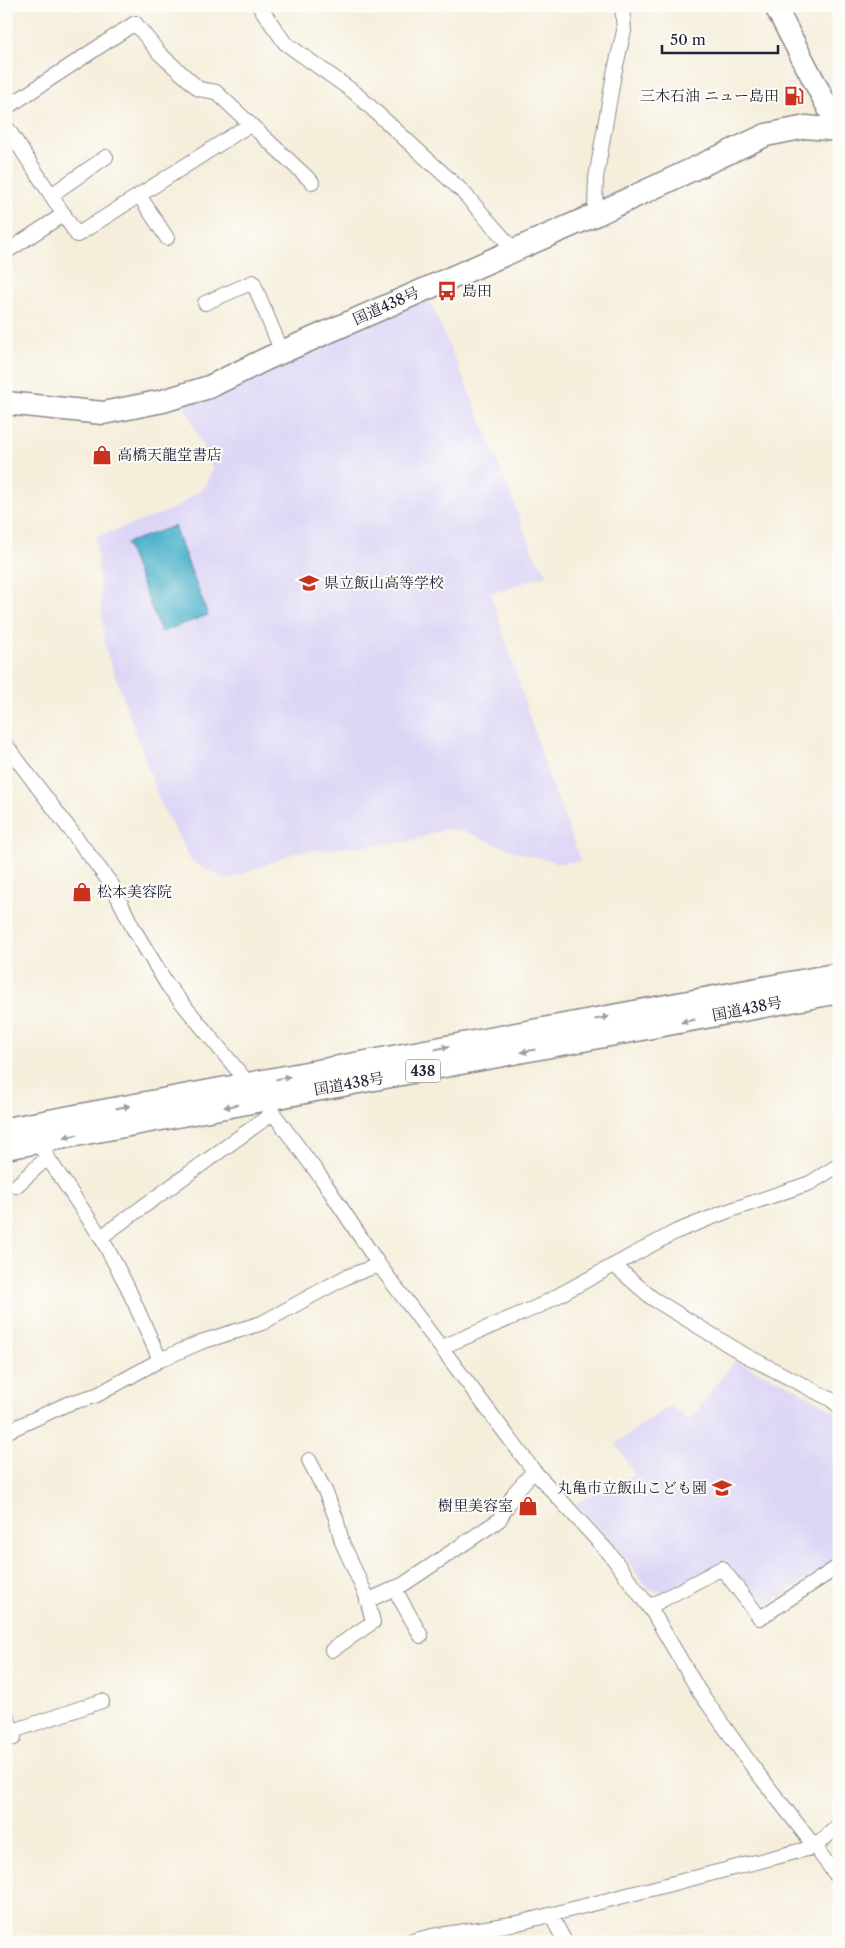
<svg xmlns="http://www.w3.org/2000/svg" width="845" height="1948" font-family="'Libre Caslon Text','Noto Serif JP',serif">
<rect width="100%" height="100%" fill="#fdfcf7"/>
<filter id="ink" filterUnits="userSpaceOnUse"><feTurbulence type="fractalNoise" baseFrequency=".02" numOctaves="2"/><feDisplacementMap in="SourceGraphic" scale="10" xChannelSelector="R" yChannelSelector="G"/><feConvolveMatrix kernelMatrix="1 2 1 2 8 2 1 2 1" color-interpolation-filters="sRGB"/></filter>
<filter id="wash" filterUnits="userSpaceOnUse"><feTurbulence type="fractalNoise" baseFrequency=".0096" numOctaves="4" result="noise"/><feDisplacementMap in="SourceGraphic" scale="20" xChannelSelector="R" yChannelSelector="G"/><feGaussianBlur stdDeviation="1.12" result="paint"/><feColorMatrix in="noise" values="0 0 0 0 0 0 0 0 0 0 0 0 0 0 0 0 0 1.4 0 .05"/><feComposite in="paint" operator="in"/></filter>
<g filter="url(#wash)">
<rect width="100%" height="100%" fill="#f5eedb"/>
<path fill="#ddd5f6" d="M 428,297 L 488,436 L 534,555 L 548,574 L 491,594 L 546,769 L 581,861 L 559,863 L 516,852 L 466,832 L 446,829 L 407,842 L 297,852 L 227,880 L 192,862 L 161,804 L 105,648 L 96,537 L 172,510 L 204,488 L 213,469 L 184,404 Z
M 735,1361 L 791,1386 L 839,1414 L 839,1557 L 767,1605 L 754,1603 L 727,1560 L 664,1592 L 649,1590 L 616,1546 L 576,1503 L 634,1474 L 616,1443 L 670,1406 L 689,1420 Z"/>
<path fill="#4db3cc" stroke="#386a84" d="M 174,526 L 208,615 L 161,632 L 126,543 Z"/>
</g>
<g filter="url(#ink)">
<g fill="none" stroke-linecap="round" stroke-linejoin="round">
<defs>
<path id="minor" d="M 259,6 L 285,43 L 354,92 L 462,191 L 514,250
M 6,108 L 135,23 L 160,54 L 199,89 L 216,92 L 312,182
M 6,126 L 77,235 L 249,125
M 51,195 L 106,157
M 139,195 L 167,238
M 597,214 L 595,205 L 596,178 L 614,74 L 624,31 L 622,6
M 6,252 L 64,214
M 205,303 L 253,282 L 282,352
M 6,745 L 112,885 L 133,928 L 168,986 L 273,1113 L 322,1179 L 379,1265 L 534,1471 L 610,1554 L 652,1611 L 699,1691 L 752,1766 L 815,1847 L 518,1923 L 432,1936 L 408,1942
M 37,1142 L 101,1237
M 16,1186 L 48,1157
M 615,1266 L 652,1298 L 745,1355 L 830,1399 L 839,1406
M 442,1347 L 539,1306 L 675,1232 L 728,1211 L 810,1183 L 839,1165
M 160,1360 L 127,1286 L 101,1237 L 273,1113
M 6,1432 L 67,1404 L 97,1395 L 160,1360 L 201,1342 L 262,1323 L 346,1277 L 379,1265
M 309,1460 L 326,1493 L 336,1518 L 342,1542 L 366,1595 L 373,1622 L 332,1650
M 394,1588 L 421,1636
M 367,1601 L 404,1584 L 499,1520 L 515,1492 L 534,1471
M 649,1607 L 722,1568 L 760,1618 L 839,1566
M 6,1713 L 14,1738 L 6,1740
M 13,1731 L 102,1701
M 839,1825 L 815,1847 L 839,1879
M 551,1915 L 565,1942"/>
<path id="primary" d="M 775,6 L 839,129"/>
<path id="trunk" d="M 6,403 L 103,413 L 163,401 L 209,387 L 266,359 L 597,214 L 766,135 L 806,127 L 839,130
M 6,1129 L 839,974
M 6,1148 L 839,992"/>
</defs>
<use href="#minor" stroke="#8c888b" stroke-width="16"/>
<use href="#primary" stroke="#8c888b" stroke-width="24"/>
<use href="#trunk" stroke="#8c888b" stroke-width="25"/>
<use href="#minor" stroke="#fff" stroke-width="14"/>
<use href="#primary" stroke="#fff" stroke-width="21"/>
<use href="#trunk" stroke="#fff" stroke-width="22"/>
</g>
<defs><path id="oneway-solid" d="M-6-.8H1V-3.2L6.5 0L1 3.2V.8H-6Z" transform="scale(1.25)"/></defs>
<g fill="#9c9ca7">
<use href="#oneway-solid" transform="translate(602 1018) rotate(-11)"/>
<use href="#oneway-solid" transform="translate(688 1021) rotate(169)"/>
<use href="#oneway-solid" transform="translate(442 1048) rotate(-11)"/>
<use href="#oneway-solid" transform="translate(528 1051) rotate(169)"/>
<use href="#oneway-solid" transform="translate(283 1078) rotate(-11)"/>
<use href="#oneway-solid" transform="translate(231 1106) rotate(169)"/>
<use href="#oneway-solid" transform="translate(123 1107) rotate(-11)"/>
<use href="#oneway-solid" transform="translate(71 1136) rotate(169)"/>
</g>
</g>
<defs>
<symbol id="fuel-bare" viewBox="-9 -9 18 18"><path d="M-5.5-6h7V0h2V4h1.3V-2.5L3-4.5l.8-.8L6-3V5H2.5V1h-1V6h-7ZM-4.2-4.7v3.2H.2V-4.7Z" fill="#c8321e" stroke="#fdfcf7" stroke-width="2.5" paint-order="stroke"/></symbol>
<symbol id="bus-bare" viewBox="-9 -9 18 18"><path d="M-5-6H5V4H4V6H2V4H-2V6H-4V4H-5ZM-3.5-4V0h7V-4ZM-3.5 1.2v1.5H-2V1.2ZM2 1.2v1.5H3.5V1.2Z" fill="#c8321e" stroke="#fdfcf7" stroke-width="2.5" paint-order="stroke"/></symbol>
<symbol id="shop-bare" viewBox="-9 -9 18 18"><path d="M-5-2.5h2.3a2.7 3.5 0 0 1 5.4 0H5L5.5 6h-11ZM-1.5-2.5h3a1.5 2.3 0 0 0-3 0Z" fill="#c8321e" stroke="#fdfcf7" stroke-width="2.5" paint-order="stroke"/></symbol>
<symbol id="school-bare" viewBox="-9 -9 18 18"><path d="M0-5L7-2L0 1L-7-2ZM-4 1L0 2.5L4 1V4Q0 6-4 4Z" fill="#c8321e" stroke="#fdfcf7" stroke-width="2.5" paint-order="stroke"/></symbol>
</defs>
<g fill-rule="evenodd">
<use href="#fuel-bare" x="780" y="82" width="28" height="28"/>
<use href="#bus-bare" x="433" y="277" width="28" height="28"/>
<use href="#shop-bare" x="88" y="441" width="28" height="28"/>
<use href="#school-bare" x="295" y="569" width="28" height="28"/>
<use href="#shop-bare" x="68" y="878" width="28" height="28"/>
<use href="#school-bare" x="708" y="1474" width="28" height="28"/>
<use href="#shop-bare" x="514" y="1492" width="28" height="28"/>
</g>
<g text-anchor="middle" stroke-width="4" stroke-linejoin="round" paint-order="stroke">
<rect fill="#fdfcf7" stroke="#646373" stroke-width="1" x="405.5" y="1059.5" width="35" height="23" rx="4"/>
<g font-size="14" font-weight="bold" fill="#22223b">
<text x="423" y="1076">438</text>
</g>
<g font-size="15" fill="#22223b" stroke="#fdfcf7" text-anchor="start">
<text x="779" y="101" text-anchor="end">三木石油 ニュー島田</text>
<text x="462" y="296">島田</text>
<text x="117" y="460">高橋天龍堂書店</text>
<text x="324" y="588">県立飯山高等学校</text>
<text x="97" y="897">松本美容院</text>
<text x="707" y="1493" text-anchor="end">丸亀市立飯山こども園</text>
<text x="513" y="1511" text-anchor="end">樹里美容室</text>
</g>
<g font-size="15" fill="#22223b" stroke="#fdfcf7">
<text transform="translate(386 306) rotate(-24)" y="5">国道438号</text>
<text transform="translate(747 1009) rotate(-11)" y="5">国道438号</text>
<text transform="translate(349 1084) rotate(-10)" y="5">国道438号</text>
</g>
</g>
<rect width="845" height="1948" fill="none" stroke="#fdfcf7" stroke-width="25"/>
<path d="M662 45v8h116v-8" fill="none" stroke="#22223b" stroke-width="2.5"/>
<text x="670" y="45" font-size="15" fill="#22223b" stroke="#fdfcf7" stroke-width="4" paint-order="stroke">50 m</text>
</svg>
